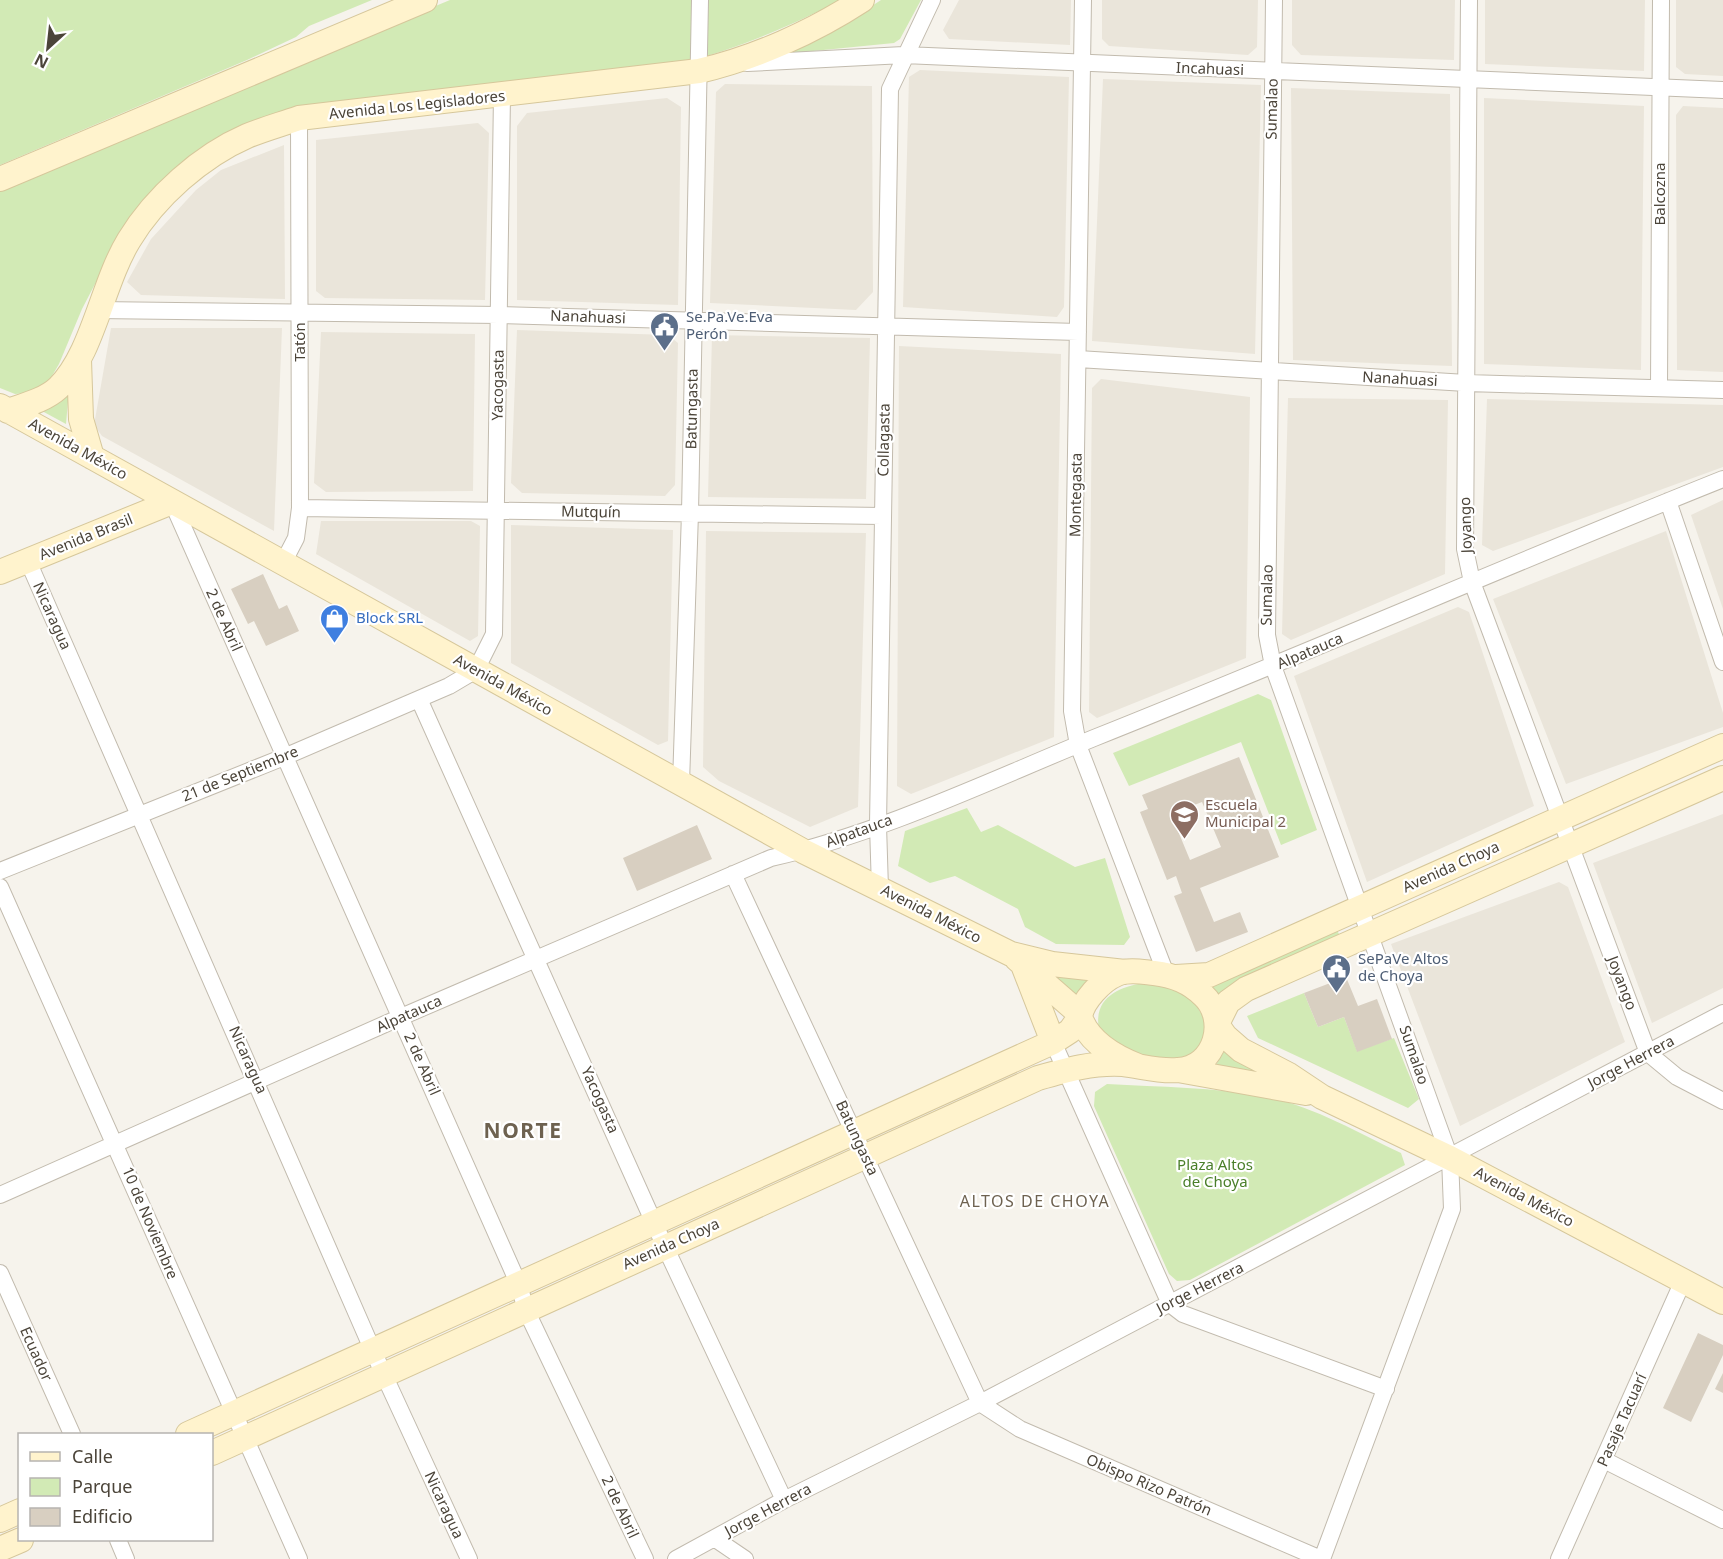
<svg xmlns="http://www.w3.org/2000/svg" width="1723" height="1559" font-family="'Noto Sans',sans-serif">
	<rect width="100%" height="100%" fill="#f6f3ec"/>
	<path fill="#eae5da" d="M 959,0 L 1071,0 L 1070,45 L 949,39 L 943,30 Z
		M 1102,0 L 1258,0 L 1257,47 L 1248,55 L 1109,46 L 1102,39 Z
		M 1292,0 L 1455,0 L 1454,60 L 1301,55 L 1292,45 Z
		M 1485,0 L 1645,0 L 1644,71 L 1485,64 Z
		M 1676,0 L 1723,0 L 1723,76 L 1685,74 L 1676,67 Z
		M 920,70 L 1069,77 L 1064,307 L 1057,317 L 903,307 L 909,77 Z
		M 1103,79 L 1261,85 L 1255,354 L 1092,341 Z
		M 725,84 L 872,86 L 873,292 L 856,310 L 710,303 L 716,92 Z
		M 1291,88 L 1450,94 L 1452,366 L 1293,360 Z
		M 667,98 L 681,107 L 678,305 L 517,300 L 517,126 L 527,113 Z
		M 1484,98 L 1644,106 L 1641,370 L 1484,364 Z
		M 1683,106 L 1723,108 L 1723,372 L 1677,370 L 1676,115 Z
		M 478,123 L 489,133 L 485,300 L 325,298 L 316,291 L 316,140 Z
		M 284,145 L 285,299 L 141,295 L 127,282 L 151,239 L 196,190 L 221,170 Z
		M 111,328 L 282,328 L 274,531 L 102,436 L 94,425 Z
		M 517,330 L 668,335 L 678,343 L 675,485 L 665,496 L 522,493 L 511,483 Z
		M 321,332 L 475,334 L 473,491 L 326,492 L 314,483 Z
		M 712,335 L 870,338 L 866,499 L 708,497 Z
		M 899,346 L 1061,354 L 1054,737 L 911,794 L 897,786 Z
		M 1101,379 L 1250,397 L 1246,658 L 1097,718 L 1089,712 L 1092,388 Z
		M 1288,398 L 1448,400 L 1445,574 L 1291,640 L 1282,634 Z
		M 1487,399 L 1723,405 L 1723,467 L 1493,551 L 1482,545 Z
		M 1723,500 L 1723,609 L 1691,515 Z
		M 321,521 L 471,521 L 480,526 L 478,636 L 470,641 L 316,554 Z
		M 511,525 L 673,530 L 668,741 L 658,745 L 511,663 Z
		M 706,531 L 866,533 L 858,807 L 810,827 L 719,781 L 703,767 Z
		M 1666,531 L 1723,713 L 1723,727 L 1566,784 L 1493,599 Z
		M 1458,607 L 1469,612 L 1534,806 L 1367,882 L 1294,676 Z
		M 1723,814 L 1723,988 L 1652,1023 L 1593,863 Z
		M 1559,882 L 1568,887 L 1625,1042 L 1460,1126 L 1391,944 Z"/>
	<path fill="#d2eab5" d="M 0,0 L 392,0 L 372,0 L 309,26 L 296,37 L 247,60 L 0,165 Z
		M 450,0 L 842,0 C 787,27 743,47 682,63 L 245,126 L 121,234 L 82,309 L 59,364 L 49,381 L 27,393 L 15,394 L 0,388 L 0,187 Z
		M 881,0 L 921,0 L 900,39 L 894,43 L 783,54 L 843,25 Z
		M 69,390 L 66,424 L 42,411 Z
		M 1258,694 L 1271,700 L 1317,830 L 1281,845 L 1241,742 L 1129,786 L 1113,753 Z
		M 967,808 L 981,832 L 998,825 L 1075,867 L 1105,858 L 1130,937 L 1124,945 L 1056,944 L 1025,927 L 1018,909 L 955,876 L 930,883 L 898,866 L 905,831 Z
		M 1337,930 L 1341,938 L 1220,995 L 1209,984 Z
		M 1045,972 L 1101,974 L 1076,999 Z
		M 1144,983 C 1184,985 1192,994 1209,1028 L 1198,1050 L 1179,1060 L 1138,1059 L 1099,1030 C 1093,998 1118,987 1144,983 Z
		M 1304,993 L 1318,1027 L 1344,1017 L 1357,1051 L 1394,1038 L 1419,1099 L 1408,1108 L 1258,1038 L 1247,1016 Z
		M 1226,1048 L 1290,1083 L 1216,1065 Z
		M 1107,1084 C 1160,1087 1214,1087 1266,1097 C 1313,1106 1358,1133 1401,1153 L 1405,1165 L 1190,1280 L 1177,1281 L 1169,1274 L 1094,1106 L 1095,1092 Z"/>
	<path fill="#d8cfc1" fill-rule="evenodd" d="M 263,574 L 279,609 L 287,605 L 299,631 L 266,646 L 254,621 L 248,624 L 231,589 Z
		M 1239,757 L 1279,857 L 1200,888 L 1214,922 L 1240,912 L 1248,932 L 1196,952 L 1174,896 L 1182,893 L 1176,876 L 1167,880 L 1140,812 L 1148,809 L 1142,795 ZM 1202,802 L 1221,847 L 1190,860 L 1171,814 Z
		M 697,825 L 712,859 L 637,891 L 623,858 Z
		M 1346,977 L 1358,1006 L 1377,999 L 1392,1039 L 1357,1052 L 1344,1017 L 1318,1027 L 1304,993 Z
		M 1698,1333 L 1723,1345 L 1723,1355 L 1691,1422 L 1663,1408 Z
		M 1723,1373 L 1723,1393 L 1715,1389 Z"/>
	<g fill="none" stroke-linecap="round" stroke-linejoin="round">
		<defs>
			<path id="street" d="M 1083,0 L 1072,711 L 1078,745 L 1166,974
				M 1274,0 L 1267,635 L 1273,666 L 1450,1158 L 1452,1209 L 1322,1559
				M 1469,0 L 1465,549 L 1472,582 L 1648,1053 L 1677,1077 L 1723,1101
				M 747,63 L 904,55 L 1723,90
				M 97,310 L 499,315 L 1078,332
				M 1078,359 L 1466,383 L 1723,390
				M 1659,388 L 1661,0
				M 1668,501 L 1723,662
				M 172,502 L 519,1285 L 526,1310 L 645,1559
				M 300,508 L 882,516
				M 28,561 L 373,1351 L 469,1559
				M 283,563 L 296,538 L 300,508 L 299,118
				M 419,699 L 654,1223 L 784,1500
				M 681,783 L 690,513 L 700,0
				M 0,871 L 284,757 L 449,686 L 476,670 L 494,634 L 502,95
				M 733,874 L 980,1403 L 1020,1429 L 1321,1559
				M 0,887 L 299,1559
				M 880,889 L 878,825 L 890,89 L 932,0
				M 1053,1042 L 1170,1304 L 1183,1314 L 1386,1389
				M 0,1195 L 401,1017 L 771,858 C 881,833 989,781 1094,738 C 1305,654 1513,563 1723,479
				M 0,1273 L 72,1434
				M 1604,1460 L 1723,1520
				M 714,1538 L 745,1559
				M 118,1540 L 126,1559
				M 676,1559 L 784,1500 L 980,1403 L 1723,1013
				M 1559,1559 L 1683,1281"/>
			<path id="secondary" d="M 0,179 L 425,0
				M 79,360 L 81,419 L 92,457
				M 0,406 L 803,851 L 1011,954 L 1052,964 L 1125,972
				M 8,411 C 25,405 45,400 58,388 C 93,354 102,284 129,240 C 155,197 201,156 247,136 C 264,129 282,124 299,118 L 699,71 C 755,58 813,32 862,0
				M 0,572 L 172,502
				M 1017,959 L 1080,1014
				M 1023,965 L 1053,1042
				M 1176,977 L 1209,975 L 1723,746
				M 1218,1022 L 1228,1002 L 1246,989 L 1723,778
				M 1218,1026 L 1225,1036 L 1241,1050 L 1289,1075 L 1322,1097 L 1450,1158 L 1723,1302
				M 1178,1070 L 1306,1093
				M 188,1434 L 1053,1042 L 1070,1031 L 1080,1017
				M 212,1453 L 1038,1078 C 1066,1070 1094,1062 1123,1064 C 1141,1066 1160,1072 1178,1070 C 1216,1068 1229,1019 1203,995 C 1189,981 1173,975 1154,973 C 1143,972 1128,969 1117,974 C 1102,980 1082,1001 1080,1017 C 1089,1043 1115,1057 1138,1066
				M 0,1520 L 20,1511
				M 0,1549 L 21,1540"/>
		</defs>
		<use href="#street" stroke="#c2bbae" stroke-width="18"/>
		<use href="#secondary" stroke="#d6c79b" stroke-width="26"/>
		<use href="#street" stroke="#fff" stroke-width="16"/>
		<use href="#secondary" stroke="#fff3cd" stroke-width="24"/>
	</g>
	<defs>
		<symbol id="civic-pin" viewBox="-11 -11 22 30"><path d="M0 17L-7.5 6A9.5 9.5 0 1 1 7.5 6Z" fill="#5c6f8a" stroke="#fff"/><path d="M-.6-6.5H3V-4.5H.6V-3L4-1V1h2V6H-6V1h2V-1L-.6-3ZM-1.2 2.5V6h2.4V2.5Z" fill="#fff"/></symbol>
		<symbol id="shop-pin" viewBox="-11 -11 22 30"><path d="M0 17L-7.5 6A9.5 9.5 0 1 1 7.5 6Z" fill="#3f7fe0" stroke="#fff"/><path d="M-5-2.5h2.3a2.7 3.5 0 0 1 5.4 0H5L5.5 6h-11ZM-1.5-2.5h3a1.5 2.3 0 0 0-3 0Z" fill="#fff"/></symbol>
		<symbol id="school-pin" viewBox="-11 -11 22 30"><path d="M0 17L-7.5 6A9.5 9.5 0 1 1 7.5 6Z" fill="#8d6e63" stroke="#fff"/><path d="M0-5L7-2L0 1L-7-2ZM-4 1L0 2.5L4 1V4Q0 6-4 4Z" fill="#fff"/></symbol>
	</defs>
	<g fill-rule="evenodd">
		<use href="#civic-pin" x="648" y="310" width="33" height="45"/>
		<use href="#shop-pin" x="318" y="602" width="33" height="45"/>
		<use href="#school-pin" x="1168" y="798" width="33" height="45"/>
		<use href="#civic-pin" x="1320" y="952" width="33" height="45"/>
	</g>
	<g text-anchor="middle" stroke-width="4.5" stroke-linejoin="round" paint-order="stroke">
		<g font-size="15" fill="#4b4439" stroke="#fff">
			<text transform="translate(1210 69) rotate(2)" y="5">Incahuasi</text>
			<text transform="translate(417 105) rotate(-6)" y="5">Avenida Los Legisladores</text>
			<text transform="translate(1272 109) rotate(-89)" y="5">Sumalao</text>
			<text transform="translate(1660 194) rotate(-90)" y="5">Balcozna</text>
			<text transform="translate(588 317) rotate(2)" y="5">Nanahuasi</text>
			<text transform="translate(300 342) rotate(-90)" y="5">Tatón</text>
			<text transform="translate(1400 379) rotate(3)" y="5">Nanahuasi</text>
			<text transform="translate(498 385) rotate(-89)" y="5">Yacogasta</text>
			<text transform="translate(692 409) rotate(-89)" y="5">Batungasta</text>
			<text transform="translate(884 440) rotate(-89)" y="5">Collagasta</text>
			<text transform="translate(78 449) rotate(29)" y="5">Avenida México</text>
			<text transform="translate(1076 495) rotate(-89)" y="5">Montegasta</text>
			<text transform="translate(591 512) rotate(1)" y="5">Mutquín</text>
			<text transform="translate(1466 525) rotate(-92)" y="5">Joyango</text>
			<text transform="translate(86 537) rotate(-22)" y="5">Avenida Brasil</text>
			<text transform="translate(1267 595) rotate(-89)" y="5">Sumalao</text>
			<text transform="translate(52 616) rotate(66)" y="5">Nicaragua</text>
			<text transform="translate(224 620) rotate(66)" y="5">2 de Abril</text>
			<text transform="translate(1310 651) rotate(-23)" y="5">Alpatauca</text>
			<text transform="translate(503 685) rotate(29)" y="5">Avenida México</text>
			<text transform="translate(240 774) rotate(-22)" y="5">21 de Septiembre</text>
			<text transform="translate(859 831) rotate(-20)" y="5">Alpatauca</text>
			<text transform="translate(1451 867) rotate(-24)" y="5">Avenida Choya</text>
			<text transform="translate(931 914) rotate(27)" y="5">Avenida México</text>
			<text transform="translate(1622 983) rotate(69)" y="5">Joyango</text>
			<text transform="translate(409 1014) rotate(-24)" y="5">Alpatauca</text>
			<text transform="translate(1414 1055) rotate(71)" y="5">Sumalao</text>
			<text transform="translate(248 1060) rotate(66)" y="5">Nicaragua</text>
			<text transform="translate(1631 1062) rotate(-28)" y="5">Jorge Herrera</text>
			<text transform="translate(422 1064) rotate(66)" y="5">2 de Abril</text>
			<text transform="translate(600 1100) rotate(66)" y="5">Yacogasta</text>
			<text transform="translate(857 1138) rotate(65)" y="5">Batungasta</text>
			<text transform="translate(1524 1197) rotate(28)" y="5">Avenida México</text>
			<text transform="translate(150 1223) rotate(67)" y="5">10 de Noviembre</text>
			<text transform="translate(671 1244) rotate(-24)" y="5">Avenida Choya</text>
			<text transform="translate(1200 1288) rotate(-27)" y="5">Jorge Herrera</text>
			<text transform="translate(36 1354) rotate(66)" y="5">Ecuador</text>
			<text transform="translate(1622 1420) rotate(-66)" y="5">Pasaje Tacuarí</text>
			<text transform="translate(1149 1485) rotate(23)" y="5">Obispo Rizo Patrón</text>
			<text transform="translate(444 1505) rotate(65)" y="5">Nicaragua</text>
			<text transform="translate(620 1507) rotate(65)" y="5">2 de Abril</text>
			<text transform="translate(768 1510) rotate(-28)" y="5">Jorge Herrera</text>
		</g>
		<g font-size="15" fill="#4e5e75" stroke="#fff" text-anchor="start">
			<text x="686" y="322">Se.Pa.Ve.Eva<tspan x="686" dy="17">Perón</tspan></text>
			<text x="1358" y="964">SePaVe Altos<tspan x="1358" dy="17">de Choya</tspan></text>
		</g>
		<g font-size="15" fill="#366cbe" stroke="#fff" text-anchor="start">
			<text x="356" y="623">Block SRL</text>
		</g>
		<g font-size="15" fill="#785e54" stroke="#fff" text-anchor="start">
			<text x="1205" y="810">Escuela<tspan x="1205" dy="17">Municipal 2</tspan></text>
		</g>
		<g font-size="15" fill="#4a7f2a" stroke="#fff">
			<text x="1215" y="1170">Plaza Altos<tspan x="1215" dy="17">de Choya</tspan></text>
		</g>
		<g font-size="16" letter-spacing="1.5" fill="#6e6250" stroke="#fff">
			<text x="1035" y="1207">ALTOS DE CHOYA</text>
		</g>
		<g font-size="21" font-weight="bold" letter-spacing="1.5" fill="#6e6250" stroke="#fff">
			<text x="523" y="1138">NORTE</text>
		</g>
	</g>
	<rect x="18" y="1433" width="195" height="108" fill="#ffffff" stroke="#b7b4b0" stroke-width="1.5"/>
	<rect x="30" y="1452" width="30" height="9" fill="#fff3cd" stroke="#b7b4b0" stroke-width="1.5"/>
	<text x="72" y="1463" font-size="18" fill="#4b4439">Calle</text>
	<rect x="30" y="1478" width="30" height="18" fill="#d2eab5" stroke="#b7b4b0" stroke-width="1.5"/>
	<text x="72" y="1493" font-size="18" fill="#4b4439">Parque</text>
	<rect x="30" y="1508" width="30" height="18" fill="#d8cfc1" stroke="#b7b4b0" stroke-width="1.5"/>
	<text x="72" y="1523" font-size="18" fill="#4b4439">Edificio</text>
	<g transform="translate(48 48) rotate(207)" stroke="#ffffff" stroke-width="4.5" paint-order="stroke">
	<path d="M0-4.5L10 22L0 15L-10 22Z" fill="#4b4439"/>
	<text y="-9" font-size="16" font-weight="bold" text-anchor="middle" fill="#4b4439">N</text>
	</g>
</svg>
